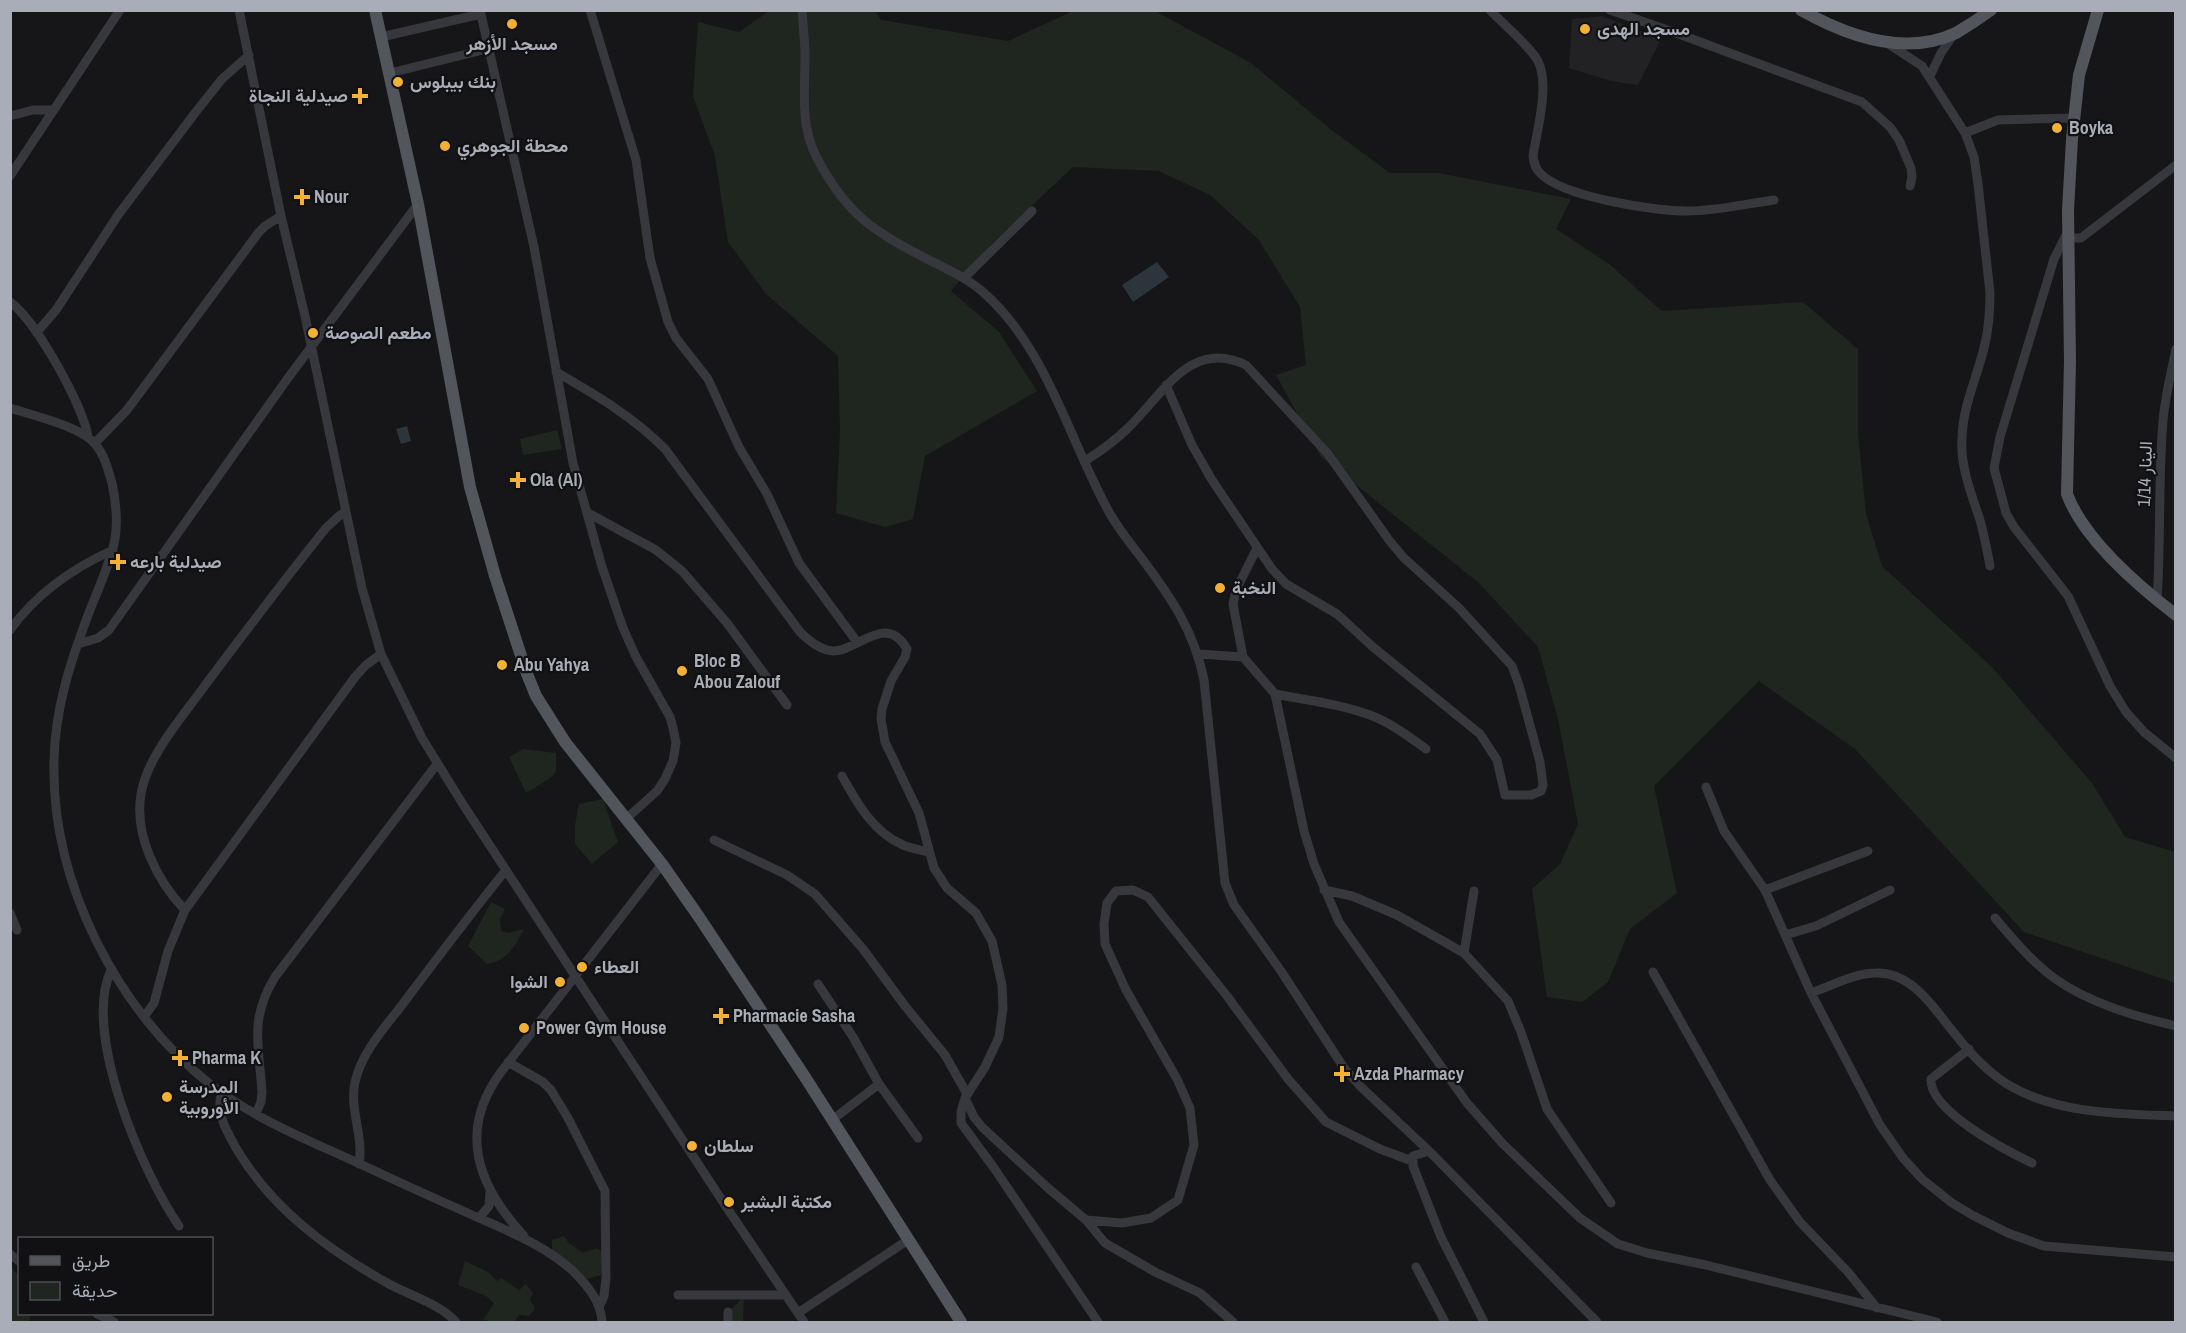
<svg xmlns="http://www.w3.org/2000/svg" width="2186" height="1333" font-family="'Archivo Narrow',Vazirmatn,sans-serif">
	<rect width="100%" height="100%" fill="#161618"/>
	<path fill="#222225" d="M 1602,16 L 1661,39 L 1638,85 L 1611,81 L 1569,68 L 1572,19 Z"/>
	<path fill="#1e261f" d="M 769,11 L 875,11 L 881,20 L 1008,41 L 1073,11 L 1155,11 L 1251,63 L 1333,131 L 1390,173 L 1439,173 L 1571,199 L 1556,229 L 1609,264 L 1662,311 L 1803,302 L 1858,349 L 1858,434 L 1866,514 L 1882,566 L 1992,667 L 2092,783 L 2125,837 L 2175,852 L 2175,983 L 2024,932 L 1855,749 L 1759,681 L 1654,786 L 1677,893 L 1630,929 L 1608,982 L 1582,1002 L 1547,997 L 1532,889 L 1560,864 L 1578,824 L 1558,719 L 1538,647 L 1479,583 L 1321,457 L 1276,375 L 1306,365 L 1300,307 L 1259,240 L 1210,195 L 1159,171 L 1073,167 L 993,242 L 951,291 L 999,332 L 1037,391 L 925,456 L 913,519 L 885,527 L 836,513 L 840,431 L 838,356 L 766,294 L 728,242 L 715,156 L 693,96 L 698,22 L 739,32 Z
		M 557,430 L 562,449 L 523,455 L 520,439 Z
		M 523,749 L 556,753 L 556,772 L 549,779 L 526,793 L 509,757 Z
		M 603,799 L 618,842 L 592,864 L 575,844 L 575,825 L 579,804 Z
		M 491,902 L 505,909 L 500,919 L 501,931 L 509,933 L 524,929 C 515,946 508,960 487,964 L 468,946 Z
		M 564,1236 L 569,1243 L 583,1253 L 597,1248 L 602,1252 L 601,1275 L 587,1279 L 552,1250 L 552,1240 Z
		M 465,1261 L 488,1272 L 497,1281 L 501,1278 L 519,1290 L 526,1284 L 533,1293 L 530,1299 L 535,1309 L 529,1316 L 519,1315 L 514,1322 L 490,1322 L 484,1319 L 494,1303 L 486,1296 L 458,1285 Z
		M 11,1267 L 19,1276 L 20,1314 L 31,1314 L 29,1322 L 11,1322 Z
		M 744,1297 L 743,1322 L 723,1322 L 728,1312 Z"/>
	<path fill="#2c353c" d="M 1157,262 L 1169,277 L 1133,302 L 1122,285 Z
		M 407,426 L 411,441 L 401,444 L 396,429 Z"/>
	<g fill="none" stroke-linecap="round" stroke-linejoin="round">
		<path stroke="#37383d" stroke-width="9" d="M 239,10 L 281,216 L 305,316 L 362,588 L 381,654 L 422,738 L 464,806 L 727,1208 L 804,1322
			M 480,10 L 534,247 L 573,463 L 602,567 L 623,628 L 636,657 L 670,717 L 673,728 L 676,743 L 673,761 L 665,779 L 657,791 L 627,818
			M 590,10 L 636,160 L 650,258 L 668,322 L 676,338 L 708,379 L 739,447 L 767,494 L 799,563 L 857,642
			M 802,10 C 803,26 805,41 805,56 C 805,91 800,127 817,158 C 847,215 873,231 929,260 C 947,269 967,278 983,292 C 1047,348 1069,440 1109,512 C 1118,528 1129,542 1140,556 C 1170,596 1194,630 1204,680 L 1225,883 L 1234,905 L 1281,971 L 1344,1068 L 1360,1086 L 1429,1151 L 1597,1322
			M 1490,10 C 1502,23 1530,46 1538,61 C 1550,85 1537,130 1533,156 C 1534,163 1535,169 1540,173 C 1562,197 1654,211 1687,211 C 1716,211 1745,204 1774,200
			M 1610,10 L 1676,33 L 1862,102 L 1890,127 L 1899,140 L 1911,168 L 1912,177 L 1910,186
			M 381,37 L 481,14
			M 1887,43 L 1922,66 L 1965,133 L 1974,157 L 1978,184 L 1990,293 C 1990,312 1989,329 1984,348 C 1977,377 1963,406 1962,437 C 1960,464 1970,491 1979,517 C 1984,533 1987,550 1990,566
			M 390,73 L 487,49
			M 1930,76 L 1941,53 L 1954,34
			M 10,116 L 33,110 L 53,110
			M 1965,133 L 1998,120 L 2074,118
			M 10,176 L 120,10
			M 2067,233 L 2054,259 L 2000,437 L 1994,468 L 2006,513 L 2014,527 L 2068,596 L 2110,686 L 2126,712 L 2144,732 L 2176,758
			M 2068,238 L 2081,238 L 2176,165
			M 964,278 L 1032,211
			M 10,302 C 35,319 84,407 88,437
			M 37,332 L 56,310 L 118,215 L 195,113 L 222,79 L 249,55
			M 556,372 C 594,394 634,417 665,449 L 800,632 C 807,639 817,647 827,650 C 854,658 884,609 907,649 L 905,657 L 891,681 L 882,709 L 881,719 L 885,742 L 919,813 L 934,868 L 947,888 L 976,913 L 992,941 L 1002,985 L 1003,1008 L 999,1037 L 985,1067 L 965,1098 L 961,1112 L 961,1123 L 994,1168 L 1098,1322
			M 10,408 C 34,416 81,426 96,445 C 105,456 108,470 112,483 C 116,502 118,520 115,539 C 110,564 99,587 90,610 C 71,660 55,707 54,761 C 51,882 117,1011 211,1085 C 255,1119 308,1140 358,1163 C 392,1179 427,1195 461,1210 C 500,1228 543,1243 574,1272 C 588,1286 601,1302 602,1322
			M 95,443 L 127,410 L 259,232 L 265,226 L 281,216
			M 1085,461 C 1101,451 1116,440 1129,427 C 1163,394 1191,338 1246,365 L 1328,454 L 1389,540 L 1403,557 L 1459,608 L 1512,666 L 1519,685 L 1540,762 L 1543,785 L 1541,791 L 1531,795 L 1505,795 L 1497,760 L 1480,734 L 1373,647 L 1337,614 L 1286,584 L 1272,569 L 1212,480 L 1192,445 L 1166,385
			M 588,513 L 656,550 L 682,571 L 727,623 L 787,705
			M 2157,601 C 2161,541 2158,481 2163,421 C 2165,397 2171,373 2176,349
			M 10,630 C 36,594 73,568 113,550
			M 78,644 L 98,638 L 109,630 L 288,378 L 418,204
			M 1199,654 L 1243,657 L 1275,694 L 1304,831 L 1314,864 L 1339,922 L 1467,1103 L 1503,1144 L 1580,1218 L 1618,1244 L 1647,1253 L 1706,1265 L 1937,1322
			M 1243,657 L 1233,604 L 1236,590 L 1257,548
			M 1275,694 C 1306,700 1340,704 1370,715 C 1391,723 1408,736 1426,749
			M 842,776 C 857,803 873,832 903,845 C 911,849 921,849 930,853
			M 1706,787 L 1724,831 L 1765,890 L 1811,993 L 1880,1125 L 1903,1158 L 1922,1179 L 1952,1203 L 1974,1216 L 2008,1233 L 2044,1246 L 2176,1257
			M 714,840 L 787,875 L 815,894 L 863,949 L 905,1006 L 945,1055 L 967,1094
			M 1324,890 L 1352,896 L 1397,915 L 1464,953 L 1508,1001 L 1521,1032 L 1547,1109 L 1611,1203
			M 1765,890 L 1868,851
			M 185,910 L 355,677 L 366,665 L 381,654
			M 10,913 L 17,930
			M 1995,918 C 2013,939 2031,961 2054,978 C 2089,1003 2134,1016 2176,1026
			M 1785,935 L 1816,926 L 1890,890
			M 1464,953 L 1474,891
			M 111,970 C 82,1033 142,1172 179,1226
			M 1653,972 L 1770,1180 L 1800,1222 L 1848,1272 L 1877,1308
			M 818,984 L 853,1037 L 879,1084
			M 1811,993 C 1831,986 1855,973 1876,973 C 1913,972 1934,1009 1955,1034 C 1969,1052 1988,1072 2007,1084 C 2056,1114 2120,1114 2176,1116
			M 144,1017 L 154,1003 L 168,951 L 185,910 C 157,881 134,835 141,794 C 147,756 184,715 206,684 C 245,632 285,579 326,528 L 339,516 L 346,512
			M 1969,1049 L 1931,1079 C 1929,1111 2007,1151 2032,1163
			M 508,1062 L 543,1082 L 551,1090 L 568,1118 L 605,1191 L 606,1278 L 604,1296 L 600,1305
			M 222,1092 C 215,1112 226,1130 236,1148 C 272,1209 328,1250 389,1284 C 411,1296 440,1304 456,1322
			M 965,1098 L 974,1117 L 982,1127 L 1048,1188 L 1086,1220 L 1105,1243 L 1155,1272 L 1200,1293 L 1233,1322
			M 256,1113 L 261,1102 L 262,1092 C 259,1046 249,1019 275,977 L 437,764
			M 832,1120 L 879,1084 L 918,1138
			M 1429,1151 L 1413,1156 L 1413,1166 L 1441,1237 L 1484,1322
			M 359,1164 C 364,1136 349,1110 355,1082 C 362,1051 387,1025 405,1001 C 438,957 471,913 506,870
			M 479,1218 L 489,1206 L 490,1192
			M 1086,1220 L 1122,1223 L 1151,1218 L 1178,1200 L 1194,1145 L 1190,1108 L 1177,1079 L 1126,990 L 1105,944 L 1104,924 L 1107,903 L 1116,891 L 1133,890 L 1148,897 L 1227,996 L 1288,1079 L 1326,1122 L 1380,1149 L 1412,1161
			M 524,1236 C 478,1186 457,1132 501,1072 L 662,864
			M 10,1254 L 20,1262
			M 1416,1267 L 1445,1322
			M 678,1295 L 786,1295
			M 728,1312 L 728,1322
			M 798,1313 L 908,1240
			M 97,1314 L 114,1322"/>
		<path stroke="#53555c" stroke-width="12" d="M 375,10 L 418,204 L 470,487 L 495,576 L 527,674 L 536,696 L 565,742 L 662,864 L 699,917 L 805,1077 L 961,1322
			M 1801,10 C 1847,36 1905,57 1956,33 C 1968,26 1980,18 1991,10
			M 2098,10 L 2079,75 L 2072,139 L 2068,210 L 2070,361 L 2067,494 C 2084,540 2137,585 2176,615"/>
	</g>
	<g fill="#f2b134" stroke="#111113" stroke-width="2">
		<circle cx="512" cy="24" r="6"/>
		<circle cx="1585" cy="29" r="6"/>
		<circle cx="398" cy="82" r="6"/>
		<path d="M357 87h6v6h6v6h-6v6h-6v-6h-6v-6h6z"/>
		<circle cx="2057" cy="128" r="6"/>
		<circle cx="445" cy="146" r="6"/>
		<path d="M299 188h6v6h6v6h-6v6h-6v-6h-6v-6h6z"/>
		<circle cx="313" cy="333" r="6"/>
		<path d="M515 471h6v6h6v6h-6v6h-6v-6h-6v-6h6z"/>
		<path d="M115 553h6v6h6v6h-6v6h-6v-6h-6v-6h6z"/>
		<circle cx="1220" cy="588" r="6"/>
		<circle cx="502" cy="665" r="6"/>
		<circle cx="682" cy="671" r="6"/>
		<circle cx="582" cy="967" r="6"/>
		<circle cx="560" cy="982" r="6"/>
		<path d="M718 1007h6v6h6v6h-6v6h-6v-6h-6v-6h6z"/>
		<circle cx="524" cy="1028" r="6"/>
		<path d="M177 1049h6v6h6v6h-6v6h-6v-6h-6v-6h6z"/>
		<path d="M1339 1065h6v6h6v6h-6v6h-6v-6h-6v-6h6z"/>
		<circle cx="167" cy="1097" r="6"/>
		<circle cx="692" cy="1146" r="6"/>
		<circle cx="729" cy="1202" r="6"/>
	</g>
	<g text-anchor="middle" stroke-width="4.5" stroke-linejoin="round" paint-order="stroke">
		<g font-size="18" font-weight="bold" fill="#a8adb8" stroke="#111113" text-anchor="start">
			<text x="1597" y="35">مسجد الهدى</text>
			<text x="512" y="50" text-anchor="middle">مسجد الأزهر</text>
			<text x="410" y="88">بنك بيبلوس</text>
			<text x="348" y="102" text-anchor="end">صيدلية النجاة</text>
			<text x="2069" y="134">Boyka</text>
			<text x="457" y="152">محطة الجوهري</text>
			<text x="314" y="203">Nour</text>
			<text x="325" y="339">مطعم الصوصة</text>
			<text x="530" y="486">Ola (Al)</text>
			<text x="130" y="568">صيدلية بارعه</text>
			<text x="1232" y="594">النخبة</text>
			<text x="694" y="667">Bloc B<tspan x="694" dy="21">Abou Zalouf</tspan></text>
			<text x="514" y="671">Abu Yahya</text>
			<text x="594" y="973">العطاء</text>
			<text x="548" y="988" text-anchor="end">الشوا</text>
			<text x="733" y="1022">Pharmacie Sasha</text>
			<text x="536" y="1034">Power Gym House</text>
			<text x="192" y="1064">Pharma K</text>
			<text x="1354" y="1080">Azda Pharmacy</text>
			<text x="179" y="1093">المدرسة<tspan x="179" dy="21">الأوروبية</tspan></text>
			<text x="704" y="1152">سلطان</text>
			<text x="741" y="1208">مكتبة البشير</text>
		</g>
		<g font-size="18" fill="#a8adb8" stroke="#111113">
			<text transform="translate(2145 474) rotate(-88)" y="6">الينار 1/14</text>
		</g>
	</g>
	<rect width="2186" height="1333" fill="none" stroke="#a8adb8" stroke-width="24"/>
	<rect x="18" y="1237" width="195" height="78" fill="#111113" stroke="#4d4f55" stroke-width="1.5"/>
	<rect x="30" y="1256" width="30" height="9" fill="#53555c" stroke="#4d4f55" stroke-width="1.5"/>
	<text x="72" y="1267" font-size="18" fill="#a8adb8">طريق</text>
	<rect x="30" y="1282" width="30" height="18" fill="#1e261f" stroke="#4d4f55" stroke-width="1.5"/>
	<text x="72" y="1297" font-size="18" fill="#a8adb8">حديقة</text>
</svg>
